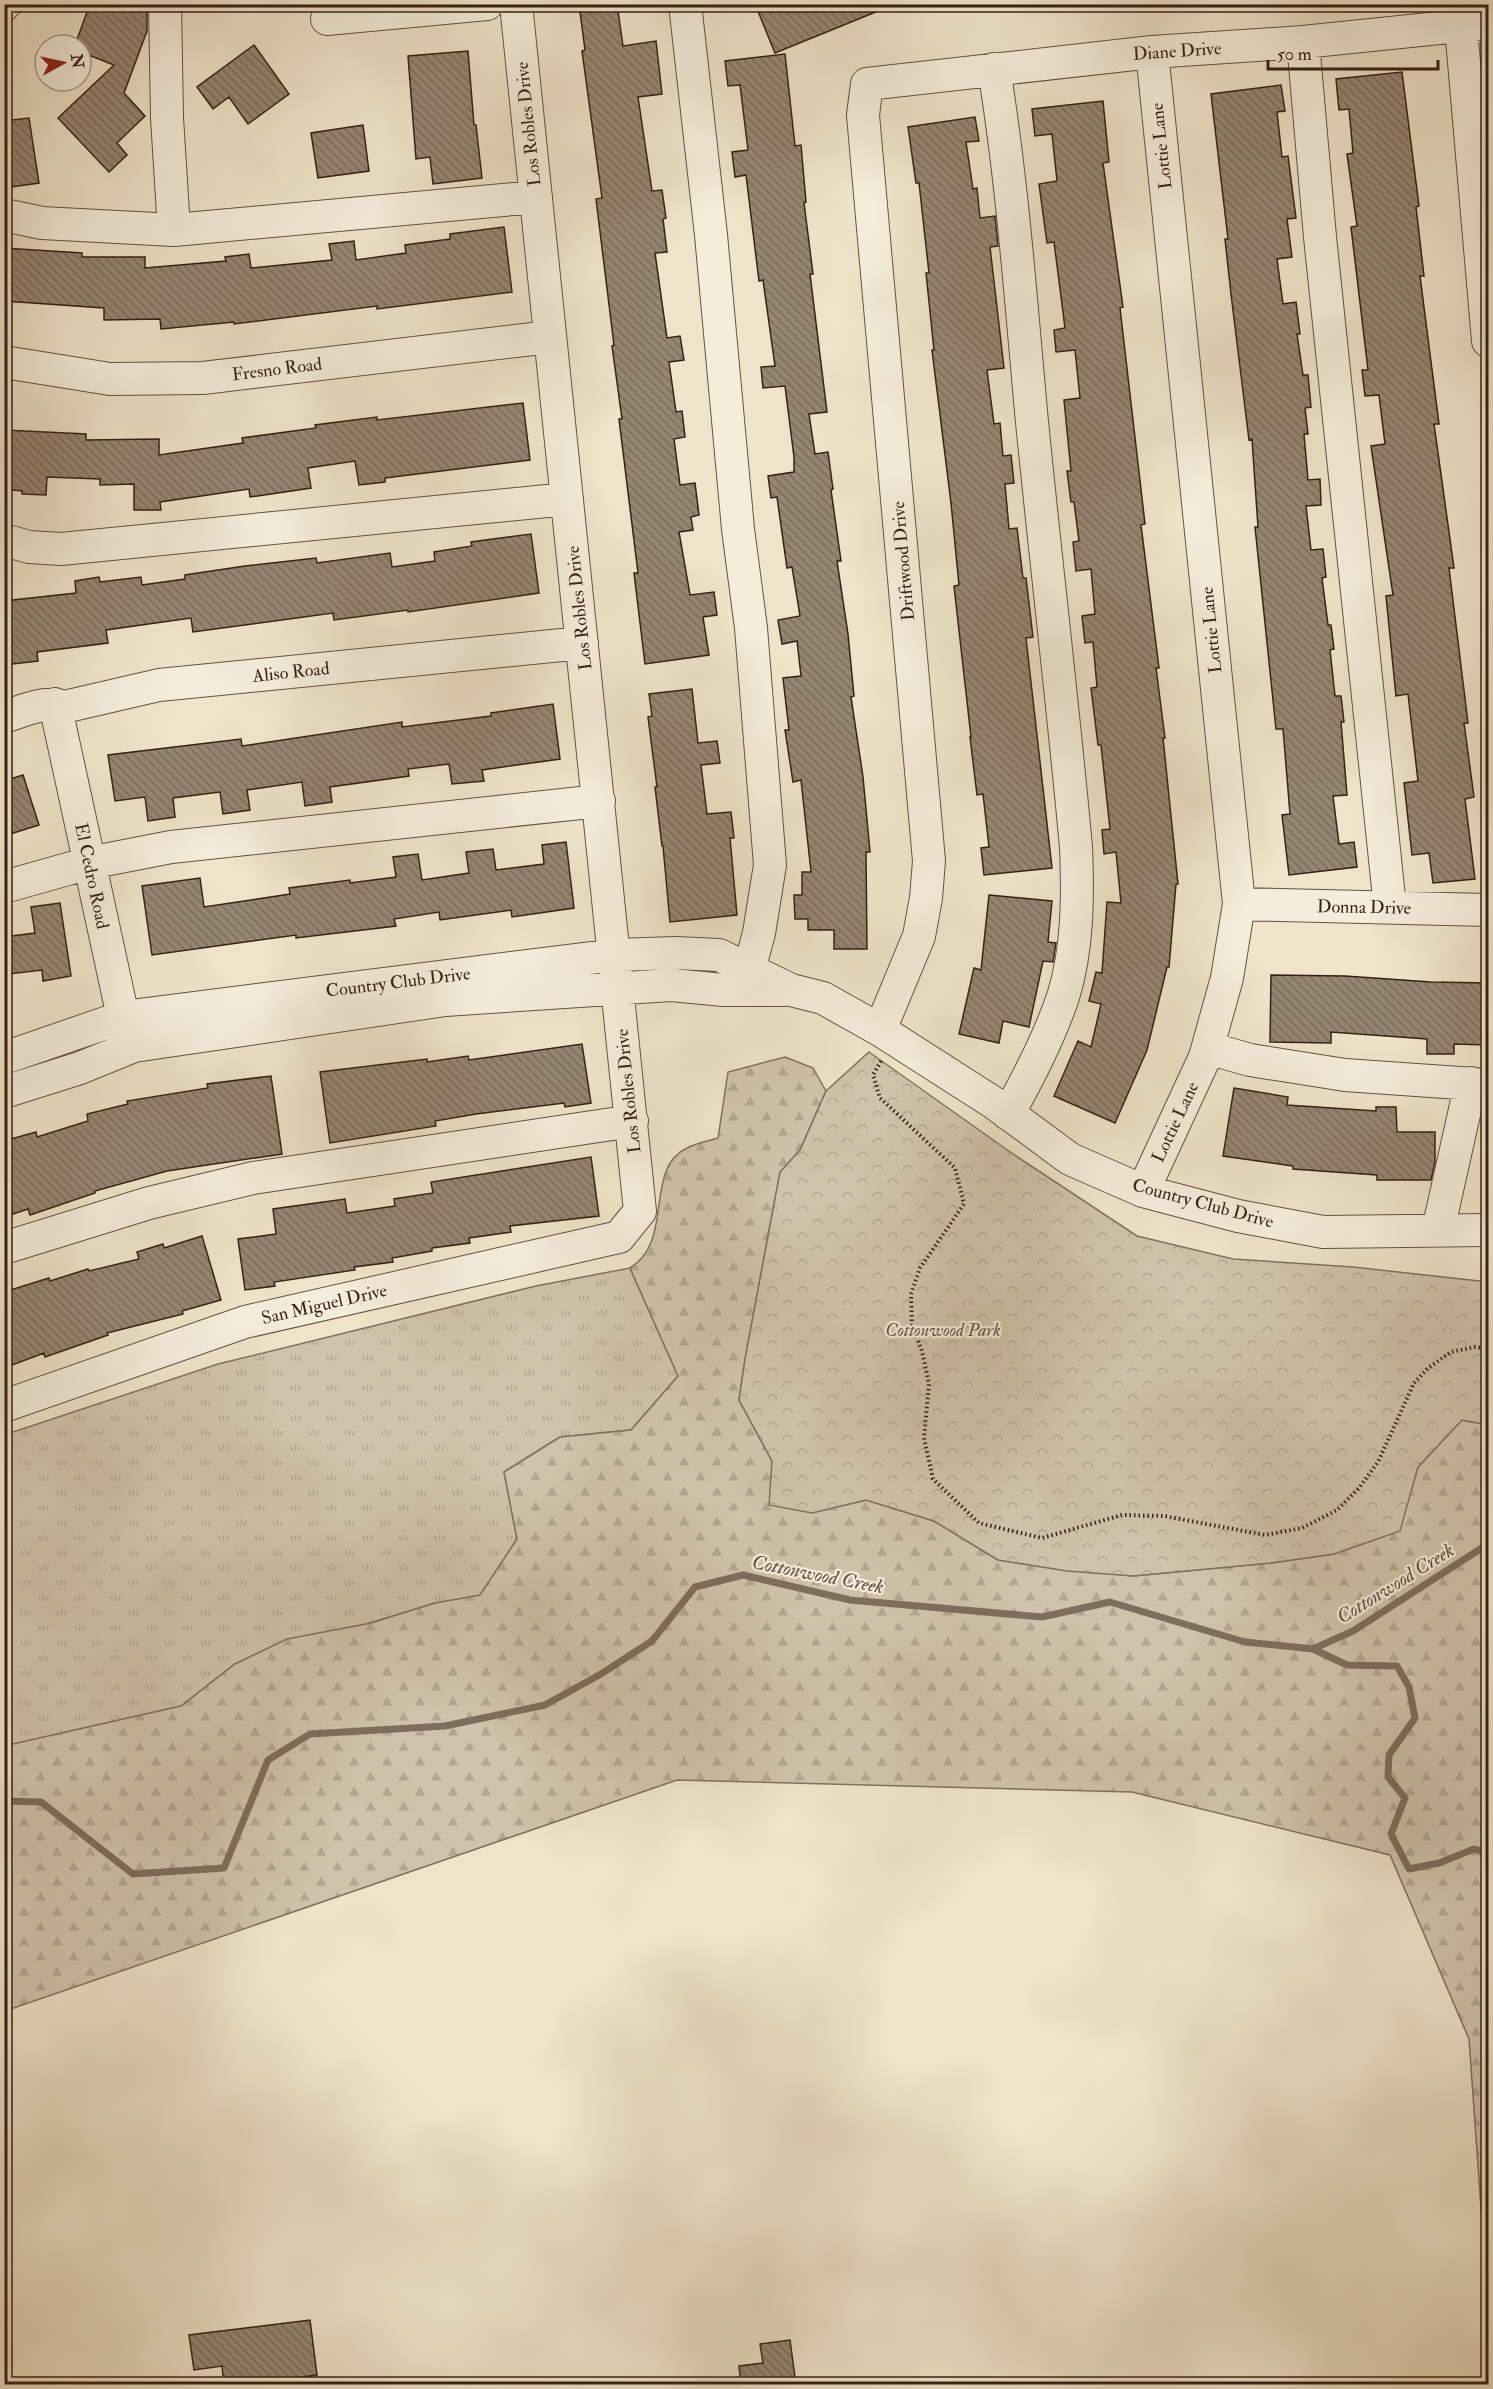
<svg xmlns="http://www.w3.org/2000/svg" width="1493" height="2389" font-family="'IM FELL Double Pica',serif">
	<defs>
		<pattern id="grass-tufts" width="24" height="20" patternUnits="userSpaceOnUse" patternTransform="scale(1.5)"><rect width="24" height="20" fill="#d0c3ab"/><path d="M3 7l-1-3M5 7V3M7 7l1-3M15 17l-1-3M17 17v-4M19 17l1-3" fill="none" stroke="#b3a792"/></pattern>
		<pattern id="forest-firs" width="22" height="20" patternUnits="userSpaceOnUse" patternTransform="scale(1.5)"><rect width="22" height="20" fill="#d0c3ab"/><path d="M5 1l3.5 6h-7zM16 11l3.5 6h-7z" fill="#b3a792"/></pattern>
		<pattern id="park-crowns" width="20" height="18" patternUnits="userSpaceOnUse" patternTransform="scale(1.5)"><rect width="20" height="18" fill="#d0c3ab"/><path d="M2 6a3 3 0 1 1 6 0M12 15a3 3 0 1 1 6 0" fill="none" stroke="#b3a792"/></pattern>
		<pattern id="building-back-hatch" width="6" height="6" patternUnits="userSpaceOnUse" patternTransform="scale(1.5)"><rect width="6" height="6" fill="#968573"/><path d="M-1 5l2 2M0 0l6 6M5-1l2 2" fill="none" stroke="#7b6c5d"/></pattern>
	</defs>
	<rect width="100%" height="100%" fill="#efe4c9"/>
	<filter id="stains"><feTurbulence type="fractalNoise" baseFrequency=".00333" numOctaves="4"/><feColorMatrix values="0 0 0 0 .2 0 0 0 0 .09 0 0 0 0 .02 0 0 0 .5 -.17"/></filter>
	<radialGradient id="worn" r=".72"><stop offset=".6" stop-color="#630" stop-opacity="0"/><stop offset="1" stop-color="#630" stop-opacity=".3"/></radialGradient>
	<path fill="url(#grass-tufts)" stroke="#837160" stroke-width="1.5" d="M 630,1268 L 678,1376 L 631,1430 L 560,1437 L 504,1472 L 517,1539 L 480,1596 L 435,1603 L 235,1664 L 181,1706 L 5,1746 L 4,1435 L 218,1364 L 536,1286 Z"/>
	<path fill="url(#forest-firs)" stroke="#837160" stroke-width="1.5" d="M 785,1057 L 813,1068 L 826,1091 L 800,1150 L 780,1172 L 745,1359 L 739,1400 L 772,1461 L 812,1513 L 866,1500 L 934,1521 L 998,1560 L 1133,1576 L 1271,1563 L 1334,1554 L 1399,1531 L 1418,1467 L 1462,1420 L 1488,1425 L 1488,2266 L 1481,2208 L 1469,2039 L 1390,1855 L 1132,1792 L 677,1780 L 5,2011 L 4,1746 L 181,1706 L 235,1664 L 287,1639 L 371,1623 L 435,1603 L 480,1595 L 517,1539 L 504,1472 L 560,1437 L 631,1430 L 678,1376 L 630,1268 C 675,1241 643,1169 687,1148 C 696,1143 708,1141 718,1138 L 728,1072 Z"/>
	<path fill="url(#park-crowns)" stroke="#837160" stroke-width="1.5" d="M 869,1052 L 1013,1154 L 1137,1236 L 1233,1259 L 1353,1267 L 1488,1282 L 1488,1425 L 1462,1420 L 1418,1467 L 1400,1531 L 1334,1554 L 1271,1563 L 1133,1576 L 1067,1571 L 998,1560 L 934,1521 L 866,1500 L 812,1513 L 769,1505 L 772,1461 L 739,1400 L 745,1359 L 780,1172 L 800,1150 L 826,1091 Z"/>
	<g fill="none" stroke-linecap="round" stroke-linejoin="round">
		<path stroke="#7f6d5d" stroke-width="7" d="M 1313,1649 L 1347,1665 L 1397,1666 L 1409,1687 L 1415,1718 L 1389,1755 L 1388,1777 L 1405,1798 L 1391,1834 L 1409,1869 L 1439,1863 L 1474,1849 L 1488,1853
			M 4,1801 L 41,1802 L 133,1874 L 224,1868 L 268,1760 L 310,1734 L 445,1726 L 545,1705 L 601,1674 L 652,1641 L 695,1587 L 743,1575 L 850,1600 L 1042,1617 L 1110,1602 L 1245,1642 L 1313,1649 L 1353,1631 L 1488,1544"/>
	</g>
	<path fill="url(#building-back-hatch)" stroke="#361f16" stroke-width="1.5" d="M 90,4 L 147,4 L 147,31 L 124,93 L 145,116 L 117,143 L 127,155 L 109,172 L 58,118 L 114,65 L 81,52 L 81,45 L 75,45 Z
		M 579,4 L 617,4 L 623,46 L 656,41 L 662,94 L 638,97 L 652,191 L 662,190 L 666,218 L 663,219 L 667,252 L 655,253 L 667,338 L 680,336 L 684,360 L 669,362 L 676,412 L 682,411 L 685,437 L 674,439 L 680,485 L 695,483 L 699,515 L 691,517 L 693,530 L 679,532 L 690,595 L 714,592 L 717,615 L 703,617 L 709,655 L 645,664 L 634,573 L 638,573 L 619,419 L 622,419 L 612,346 L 614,345 L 596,199 L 602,198 L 582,51 L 585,50 Z
		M 755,4 L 893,4 L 893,5 L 775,53 Z
		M 254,45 L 289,94 L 248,124 L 229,97 L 213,109 L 197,87 Z
		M 468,51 L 474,125 L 476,125 L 482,178 L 433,184 L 430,157 L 416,159 L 408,56 Z
		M 785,54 L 795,146 L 801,145 L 806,202 L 804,203 L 813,274 L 810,274 L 827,412 L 809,414 L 815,454 L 828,452 L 833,489 L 831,490 L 841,561 L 837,561 L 848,634 L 854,696 L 851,697 L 863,777 L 870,852 L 866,852 L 867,949 L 834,949 L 834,930 L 808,930 L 808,919 L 795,919 L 794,895 L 802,895 L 802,872 L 811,872 L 801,780 L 793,782 L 785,730 L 789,730 L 783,678 L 801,676 L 797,641 L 782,644 L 778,620 L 800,616 L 792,567 L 787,568 L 777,497 L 771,498 L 768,476 L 794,472 L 794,457 L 785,386 L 763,388 L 761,367 L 775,366 L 763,280 L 759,281 L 746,175 L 735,177 L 732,152 L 748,150 L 740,85 L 728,86 L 725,61 Z
		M 1402,72 L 1419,206 L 1416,207 L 1424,276 L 1420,276 L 1439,424 L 1434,424 L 1454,568 L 1449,568 L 1468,723 L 1464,723 L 1474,797 L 1465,799 L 1475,879 L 1433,883 L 1429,853 L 1412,855 L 1404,783 L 1418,781 L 1408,694 L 1396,696 L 1386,596 L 1393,595 L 1371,446 L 1385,444 L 1379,395 L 1365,396 L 1362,370 L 1368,370 L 1351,227 L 1357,226 L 1347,154 L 1353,153 L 1349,109 L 1339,110 L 1336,79 Z
		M 1281,85 L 1285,111 L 1277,112 L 1282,157 L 1288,156 L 1296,218 L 1287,219 L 1292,257 L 1277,259 L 1283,304 L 1296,302 L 1300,334 L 1297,334 L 1303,375 L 1308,375 L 1311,407 L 1305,408 L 1308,434 L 1304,434 L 1308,480 L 1320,479 L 1321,505 L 1306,506 L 1311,550 L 1323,549 L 1326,577 L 1322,578 L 1328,625 L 1331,625 L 1334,649 L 1330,650 L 1335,696 L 1341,696 L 1344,722 L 1341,722 L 1347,795 L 1333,796 L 1339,844 L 1354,842 L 1357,867 L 1289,875 L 1282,815 L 1290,814 L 1283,729 L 1276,729 L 1255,527 L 1258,527 L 1252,439 L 1249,440 L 1231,294 L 1225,239 L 1228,239 L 1211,94 Z
		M 1103,101 L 1109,162 L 1103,163 L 1123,307 L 1120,308 L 1145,524 L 1141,525 L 1159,668 L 1156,668 L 1165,738 L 1163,738 L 1178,884 L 1176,884 L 1169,967 L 1167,967 L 1147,1050 L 1115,1123 L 1054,1096 L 1078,1041 L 1091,1047 L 1101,1004 L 1089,1001 L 1096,972 L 1102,973 L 1107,902 L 1121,903 L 1116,852 L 1104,854 L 1102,830 L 1110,829 L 1101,745 L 1098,745 L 1091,688 L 1097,687 L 1093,642 L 1085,643 L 1082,616 L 1095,614 L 1091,569 L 1076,571 L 1073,542 L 1079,541 L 1074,502 L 1071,502 L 1067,471 L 1071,471 L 1064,400 L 1080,398 L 1075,350 L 1056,352 L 1054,330 L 1065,328 L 1054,242 L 1047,243 L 1039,184 L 1057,181 L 1052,134 L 1035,136 L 1032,109 Z
		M 975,117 L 979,141 L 966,142 L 973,189 L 977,188 L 980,218 L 995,216 L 998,246 L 990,247 L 1004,368 L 987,370 L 994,424 L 1000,423 L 1003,456 L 1011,455 L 1014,483 L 1005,484 L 1009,529 L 1017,528 L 1023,578 L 1026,578 L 1033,637 L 1026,638 L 1052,868 L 984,875 L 981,848 L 989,847 L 983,794 L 977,795 L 970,737 L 971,737 L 954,586 L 959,585 L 951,503 L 932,350 L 934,350 L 926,273 L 929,273 L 919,183 L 916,183 L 908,127 Z
		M 29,118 L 39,183 L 4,188 L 4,121 Z
		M 363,125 L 369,171 L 318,178 L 311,133 Z
		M 504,227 L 512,292 L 377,309 L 377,306 L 234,324 L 234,322 L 161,329 L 160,319 L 104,320 L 104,308 L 4,301 L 4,248 L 82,253 L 82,257 L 145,257 L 145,268 L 226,261 L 225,257 L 249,254 L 251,268 L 332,260 L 329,244 L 354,241 L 356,260 L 406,253 L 405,245 L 450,239 L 450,234 Z
		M 523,403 L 530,460 L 385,478 L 385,482 L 359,485 L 355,461 L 308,468 L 311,488 L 250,497 L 249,489 L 160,502 L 161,510 L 134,510 L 134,484 L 100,485 L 100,479 L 47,477 L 46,495 L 22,494 L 22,491 L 4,489 L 4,430 L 86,434 L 86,440 L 159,439 L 159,455 L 243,443 L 242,438 L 316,428 L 315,425 L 377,417 L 377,420 Z
		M 531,534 L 539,593 L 408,612 L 408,610 L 334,620 L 333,613 L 193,632 L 191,618 L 106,630 L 108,643 L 37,652 L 38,661 L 4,665 L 4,601 L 76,593 L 75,581 L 99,577 L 100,582 L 141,577 L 142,585 L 185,579 L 185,575 L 245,566 L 316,558 L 317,563 L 390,553 L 392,567 L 435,561 L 434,552 L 472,546 L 471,542 Z
		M 692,689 L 698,743 L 717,741 L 720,763 L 701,765 L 707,814 L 731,812 L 734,838 L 730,838 L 737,915 L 670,922 L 663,846 L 662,846 L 655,787 L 657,787 L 648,717 L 652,716 L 649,694 Z
		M 553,704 L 560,759 L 482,770 L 484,781 L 452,784 L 449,764 L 408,769 L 409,776 L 330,787 L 332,802 L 305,806 L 302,782 L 247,790 L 250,810 L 223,814 L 220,792 L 173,798 L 175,817 L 148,821 L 145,797 L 115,801 L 108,755 L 241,739 L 242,746 L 402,722 L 402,727 L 491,716 L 491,713 Z
		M 23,775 L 39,825 L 4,836 L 4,781 Z
		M 566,842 L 574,908 L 512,917 L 511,910 L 440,920 L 439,912 L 394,919 L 396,926 L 296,938 L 296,935 L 152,955 L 142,886 L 200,878 L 204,907 L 290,894 L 289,888 L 350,880 L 350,883 L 396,877 L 393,857 L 418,854 L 422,880 L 469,873 L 466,852 L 493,849 L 496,870 L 544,864 L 542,845 Z
		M 989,895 L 1052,901 L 1048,942 L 1056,943 L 1053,962 L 1043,961 L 1029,1027 L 1003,1021 L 999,1043 L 959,1034 L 974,968 L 981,970 Z
		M 60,903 L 71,976 L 43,981 L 42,970 L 9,974 L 4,937 L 35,933 L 31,907 Z
		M 1271,975 L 1345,976 L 1431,982 L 1488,983 L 1488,1045 L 1454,1044 L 1454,1054 L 1427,1054 L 1427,1039 L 1331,1032 L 1331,1043 L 1270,1042 Z
		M 582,1044 L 591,1103 L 565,1107 L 564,1103 L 476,1114 L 435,1121 L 436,1126 L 330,1143 L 320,1072 L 427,1059 L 427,1062 L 468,1056 L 469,1060 Z
		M 271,1076 L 282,1154 L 167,1171 L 95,1191 L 95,1193 L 30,1215 L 28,1209 L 4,1217 L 4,1141 L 36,1132 L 37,1137 L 88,1121 L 87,1114 L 128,1104 L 127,1101 L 208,1088 L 207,1084 Z
		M 1234,1088 L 1288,1097 L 1287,1105 L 1376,1111 L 1376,1107 L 1396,1107 L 1397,1132 L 1435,1132 L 1435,1162 L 1431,1180 L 1377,1180 L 1377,1175 L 1293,1169 L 1293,1166 L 1223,1156 Z
		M 591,1157 L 599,1216 L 510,1226 L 511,1232 L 469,1238 L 470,1243 L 432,1248 L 432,1251 L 392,1258 L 393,1262 L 354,1267 L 355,1270 L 274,1282 L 275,1286 L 245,1290 L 238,1239 L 276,1234 L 273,1209 L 345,1199 L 347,1213 L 395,1206 L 394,1199 L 433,1193 L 431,1182 Z
		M 202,1236 L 221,1300 L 182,1311 L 183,1314 L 107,1333 L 108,1335 L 45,1357 L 44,1353 L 4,1368 L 4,1292 L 49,1278 L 50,1281 L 88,1269 L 89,1271 L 139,1259 L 137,1252 L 163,1244 L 164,1248 Z
		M 310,2320 L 317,2375 L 243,2385 L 224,2385 L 222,2366 L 194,2370 L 189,2335 Z
		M 790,2340 L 796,2385 L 741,2385 L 739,2366 L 763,2363 L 760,2344 Z"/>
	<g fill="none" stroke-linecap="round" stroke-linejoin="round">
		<defs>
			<path id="minor" d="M 165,4 L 167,118 L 174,230
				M 685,4 L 711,235 L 738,529 L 751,628 L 770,865 L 759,933 L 749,970
				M 4,5 L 5,4
				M 327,19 L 487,4
				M 1461,27 L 1488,341
				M 1303,42 L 1320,237 L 1390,907
				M 994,69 C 1013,187 1021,303 1032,422 C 1046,563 1063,705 1076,847 C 1078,897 1078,949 1063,997 C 1049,1038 1029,1077 1008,1114
				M 4,215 L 42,223 L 174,230 L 536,197
				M 4,362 L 110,379 L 203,378 L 550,337
				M 4,540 L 29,547 L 61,549 L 567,499
				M 55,704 L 123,1017 L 130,1037
				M 4,717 C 23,711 45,700 64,707 L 159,685 L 582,643
				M 4,887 L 89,863 L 171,847 L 599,801
				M 1239,904 L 1488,910
				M 880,1030 L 919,936 L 926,898 L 929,861 L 863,115 L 867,84 L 1152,52 L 1303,42 L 1488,23
				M 1208,1048 L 1250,1060 L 1345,1075 L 1488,1085
				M 4,1058 L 123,1017 L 615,955 L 676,953 L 719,955 L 791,990 L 823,998 L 880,1030 L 994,1103 L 1070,1159 L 1143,1191 L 1238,1216 L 1323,1232 L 1488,1230
				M 4,1092 L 80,1068 L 134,1046 L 445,1000 L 671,985 L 724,990 L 784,990
				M 1143,1191 L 1205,1057 L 1227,978 L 1239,904 L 1152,52
				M 1438,1230 L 1471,1083
				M 4,1248 L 149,1203 L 253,1178 L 632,1121
				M 4,1406 L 245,1322 L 619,1237 L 640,1211 L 516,4"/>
		</defs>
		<use href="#minor" stroke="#645043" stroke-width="34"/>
		<path stroke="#361f16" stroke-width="4" stroke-dasharray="1.5 3" stroke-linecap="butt" d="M 881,1061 L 873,1075 L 880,1098 L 955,1168 L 964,1204 L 920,1268 L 911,1294 L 912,1325 L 922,1351 L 929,1384 L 924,1438 L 933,1479 L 979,1523 L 1042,1538 L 1122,1515 L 1164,1516 L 1265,1535 L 1302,1528 L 1337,1510 L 1359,1488 L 1378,1462 L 1414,1383 L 1428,1368 L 1451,1352 L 1475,1347 L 1488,1349"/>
		<use href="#minor" stroke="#f5eddc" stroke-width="32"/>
	</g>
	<g text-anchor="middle" stroke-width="4.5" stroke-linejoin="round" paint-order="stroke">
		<g font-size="18" fill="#361f16" stroke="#f5eddc">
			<text transform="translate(1177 51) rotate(-4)" y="6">Diane Drive</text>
			<text transform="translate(528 124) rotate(-96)" y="6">Los Robles Drive</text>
			<text transform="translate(1161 146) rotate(-96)" y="6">Lottie Lane</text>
			<text transform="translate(277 369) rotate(-7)" y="6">Fresno Road</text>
			<text transform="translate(903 561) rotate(-95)" y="6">Driftwood Drive</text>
			<text transform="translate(579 608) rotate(-96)" y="6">Los Robles Drive</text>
			<text transform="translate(1211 630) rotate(-96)" y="6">Lottie Lane</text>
			<text transform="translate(291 672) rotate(-6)" y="6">Aliso Road</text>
			<text transform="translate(92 876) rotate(78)" y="6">El Cedro Road</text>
			<text transform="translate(1364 907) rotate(1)" y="6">Donna Drive</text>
			<text transform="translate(398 982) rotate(-7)" y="6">Country Club Drive</text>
			<text transform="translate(628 1091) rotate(-96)" y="6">Los Robles Drive</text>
			<text transform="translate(1175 1122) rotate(-65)" y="6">Lottie Lane</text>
			<text transform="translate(1203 1203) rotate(15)" y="6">Country Club Drive</text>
			<text transform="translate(324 1304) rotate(-13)" y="6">San Miguel Drive</text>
		</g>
		<g font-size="18" font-style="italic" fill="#645043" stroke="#f5eddc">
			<text x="943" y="1336">Cottonwood Park</text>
		</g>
		<g font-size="20" font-style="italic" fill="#614c3f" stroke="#f5eddc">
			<text transform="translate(818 1574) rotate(11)" y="7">Cottonwood Creek</text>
			<text transform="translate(1395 1583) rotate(-32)" y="7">Cottonwood Creek</text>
		</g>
	</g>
	<rect width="1493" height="2389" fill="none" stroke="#efe4c9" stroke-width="24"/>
	<rect x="6" y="6" width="1481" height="2377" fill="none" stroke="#361f16" stroke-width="3"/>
	<rect x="12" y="12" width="1469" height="2365" fill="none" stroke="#361f16" stroke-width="1.5"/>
	<g transform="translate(63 63) rotate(82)"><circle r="28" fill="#f5eddc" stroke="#a99b8d" stroke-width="1.5"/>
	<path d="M0-4.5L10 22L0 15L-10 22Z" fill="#8f2418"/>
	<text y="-9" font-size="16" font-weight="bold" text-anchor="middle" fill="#361f16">N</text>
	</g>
	<path d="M1268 60v9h170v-9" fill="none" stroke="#361f16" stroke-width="3"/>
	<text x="1277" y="60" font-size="18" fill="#361f16" stroke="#f5eddc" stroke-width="4.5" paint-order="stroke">50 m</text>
	<rect width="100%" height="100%" filter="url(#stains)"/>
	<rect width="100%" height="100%" fill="url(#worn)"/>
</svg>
